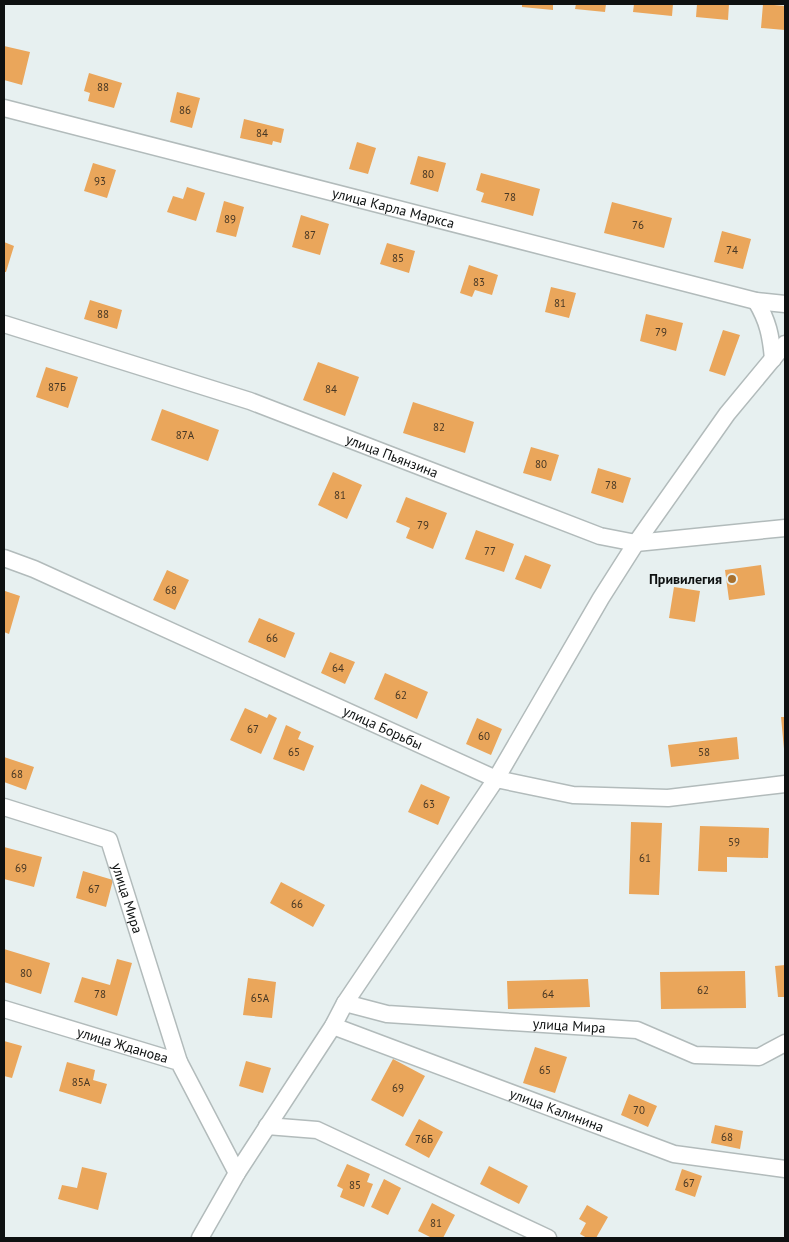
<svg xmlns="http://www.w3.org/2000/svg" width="789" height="1242" font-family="'PT Sans',sans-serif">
	<rect width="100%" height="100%" fill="#e7f0f0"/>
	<path fill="#eaa65b" d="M 522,4 L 553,4 L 553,10 L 522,7 Z
		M 576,4 L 606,4 L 605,12 L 575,9 Z
		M 634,4 L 673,4 L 672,16 L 633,12 Z
		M 697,4 L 729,4 L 728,20 L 696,17 Z
		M 763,4 L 785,6 L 785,30 L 761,28 Z
		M 4,46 L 30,52 L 22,85 L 4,80 Z
		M 89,73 L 122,83 L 114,108 L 88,101 L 90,93 L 84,91 Z
		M 177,92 L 200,98 L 192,128 L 170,122 Z
		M 244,119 L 284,129 L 281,143 L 273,141 L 272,145 L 240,138 Z
		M 357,142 L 376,148 L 368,174 L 349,169 Z
		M 418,156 L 446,163 L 438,192 L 410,184 Z
		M 93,163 L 116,170 L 107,198 L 84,191 Z
		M 481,173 L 540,189 L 533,216 L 481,202 L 484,193 L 476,190 Z
		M 187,187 L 205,193 L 196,221 L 167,212 L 173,196 L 183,199 Z
		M 224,201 L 244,207 L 236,237 L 216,232 Z
		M 612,202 L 672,218 L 664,248 L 604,233 Z
		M 301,215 L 329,224 L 320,255 L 292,247 Z
		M 722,231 L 751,239 L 743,269 L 714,262 Z
		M 4,242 L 14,246 L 6,272 L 4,272 Z
		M 387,243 L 415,251 L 409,273 L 380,264 Z
		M 469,265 L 498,275 L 492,295 L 475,290 L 472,297 L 460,293 Z
		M 551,287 L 576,293 L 569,318 L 545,312 Z
		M 90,300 L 122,310 L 117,329 L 84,319 Z
		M 646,314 L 683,323 L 676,351 L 640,341 Z
		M 723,330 L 740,335 L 725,376 L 709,371 Z
		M 318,362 L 359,377 L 345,416 L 303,400 Z
		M 46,367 L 78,377 L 68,408 L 36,397 Z
		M 413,402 L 474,422 L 465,453 L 403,433 Z
		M 162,409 L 219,430 L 208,461 L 151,440 Z
		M 531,447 L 559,455 L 551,481 L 523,473 Z
		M 598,468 L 631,478 L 623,503 L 591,493 Z
		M 333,472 L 362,485 L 347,519 L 318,505 Z
		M 406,497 L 447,513 L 433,549 L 406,538 L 410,528 L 396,522 Z
		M 476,530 L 514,544 L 504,572 L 465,559 Z
		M 525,555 L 551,565 L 541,589 L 515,579 Z
		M 761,565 L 765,595 L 729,600 L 725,570 Z
		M 167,570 L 189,580 L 175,610 L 153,600 Z
		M 674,587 L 700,591 L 695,622 L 669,618 Z
		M 5,591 L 20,596 L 9,634 L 4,632 Z
		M 259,618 L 295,633 L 285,658 L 248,642 Z
		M 330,652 L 355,662 L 345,684 L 321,673 Z
		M 385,673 L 428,692 L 417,719 L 374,699 Z
		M 245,708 L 267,718 L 269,714 L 277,718 L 261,754 L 230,740 Z
		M 781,717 L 785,717 L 785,749 L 784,749 Z
		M 477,718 L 502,729 L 491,755 L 466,744 Z
		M 286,725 L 301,732 L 298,739 L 314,746 L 304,771 L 273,759 Z
		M 737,737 L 739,759 L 671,767 L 668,745 Z
		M 4,757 L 34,767 L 26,790 L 4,782 Z
		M 421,784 L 450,797 L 438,825 L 408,812 Z
		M 631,822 L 662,823 L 659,895 L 629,894 Z
		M 700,826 L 769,828 L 768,858 L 727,857 L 727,872 L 698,871 Z
		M 4,847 L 42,857 L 34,887 L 4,879 Z
		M 83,871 L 113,880 L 106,907 L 76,898 Z
		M 281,882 L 325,905 L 313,927 L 270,903 Z
		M 4,949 L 50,963 L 41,994 L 4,982 Z
		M 117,959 L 132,963 L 117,1016 L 74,1002 L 82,977 L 110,985 Z
		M 785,965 L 785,997 L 778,997 L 775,966 Z
		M 745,971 L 746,1008 L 661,1009 L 660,972 Z
		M 248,978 L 276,982 L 272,1018 L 243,1015 Z
		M 588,979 L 590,1007 L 508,1009 L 507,981 Z
		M 4,1041 L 22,1046 L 12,1078 L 4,1076 Z
		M 535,1047 L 567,1057 L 555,1093 L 523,1083 Z
		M 393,1059 L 425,1076 L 403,1117 L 371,1100 Z
		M 246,1061 L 271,1068 L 263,1093 L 239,1086 Z
		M 67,1062 L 95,1070 L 93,1080 L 107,1084 L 101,1104 L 59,1091 Z
		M 629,1094 L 657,1106 L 648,1127 L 621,1115 Z
		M 419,1119 L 443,1132 L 429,1158 L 405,1145 Z
		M 715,1125 L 743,1131 L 740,1149 L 711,1143 Z
		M 347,1164 L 370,1174 L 367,1182 L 373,1184 L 364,1207 L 340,1197 L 343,1189 L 337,1186 Z
		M 489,1166 L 528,1186 L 519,1204 L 480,1184 Z
		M 82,1167 L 107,1173 L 98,1210 L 58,1199 L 62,1185 L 77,1188 Z
		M 682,1169 L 702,1176 L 695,1197 L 675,1190 Z
		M 384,1179 L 401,1188 L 388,1215 L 371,1207 Z
		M 432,1203 L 455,1215 L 443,1238 L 432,1238 L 418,1231 Z
		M 587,1205 L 608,1217 L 596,1238 L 587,1238 L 580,1234 L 586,1223 L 579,1219 Z"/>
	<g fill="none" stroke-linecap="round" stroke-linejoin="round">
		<defs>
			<g id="minor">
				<path id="s1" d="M 4,108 L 756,301 L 785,304"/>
				<path d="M 756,301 C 768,321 771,336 773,359"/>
				<path id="s2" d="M 4,324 L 250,401 L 600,536 L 636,543 L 785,528"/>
				<path id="s3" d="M 4,558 L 34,569 L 496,779 L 573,795 L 668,798 L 785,784"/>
				<path id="s4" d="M 4,807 L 109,840 L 179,1062"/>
				<path id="s5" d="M 345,1003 L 387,1014 L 637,1030 L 695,1055 L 759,1057 L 785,1043"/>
				<path id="s6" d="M 4,1009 L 179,1062 L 237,1173"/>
				<path id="s7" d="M 333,1026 L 674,1154 L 785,1169"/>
				<path d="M 267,1126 L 317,1130 L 548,1238"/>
				<path d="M 200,1238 L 237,1173 L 333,1026 L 345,1003 L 496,779 L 601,598 L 636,543 L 727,414 L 785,344"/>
			</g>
		</defs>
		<use href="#minor" stroke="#b2bbbb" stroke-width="19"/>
		<use href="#minor" stroke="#fff" stroke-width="16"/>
	</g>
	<circle fill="#a8702d" stroke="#e7f0f0" stroke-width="2" cx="732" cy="579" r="5"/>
	<g text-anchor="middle" stroke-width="4.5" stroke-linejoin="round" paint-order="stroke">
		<g font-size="11" fill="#453624">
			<text x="103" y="91">88</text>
			<text x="185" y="114">86</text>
			<text x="262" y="137">84</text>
			<text x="428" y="178">80</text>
			<text x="100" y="185">93</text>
			<text x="510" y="201">78</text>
			<text x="230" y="223">89</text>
			<text x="638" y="229">76</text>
			<text x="310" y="239">87</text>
			<text x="732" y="254">74</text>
			<text x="398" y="262">85</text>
			<text x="479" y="286">83</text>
			<text x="560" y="307">81</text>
			<text x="103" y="318">88</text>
			<text x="661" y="336">79</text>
			<text x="57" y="391">87Б</text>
			<text x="331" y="393">84</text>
			<text x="439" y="431">82</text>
			<text x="185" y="439">87А</text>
			<text x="541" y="468">80</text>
			<text x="611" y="489">78</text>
			<text x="340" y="499">81</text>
			<text x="423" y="529">79</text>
			<text x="490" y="555">77</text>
			<text x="171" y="594">68</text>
			<text x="272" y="642">66</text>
			<text x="338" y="672">64</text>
			<text x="401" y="699">62</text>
			<text x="253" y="733">67</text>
			<text x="484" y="740">60</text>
			<text x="294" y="756">65</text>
			<text x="704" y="756">58</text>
			<text x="17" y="778">68</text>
			<text x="429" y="808">63</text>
			<text x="734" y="846">59</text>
			<text x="645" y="862">61</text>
			<text x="21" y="872">69</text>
			<text x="94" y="893">67</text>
			<text x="297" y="908">66</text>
			<text x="26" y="977">80</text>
			<text x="703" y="994">62</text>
			<text x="100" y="998">78</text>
			<text x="548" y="998">64</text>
			<text x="260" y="1002">65А</text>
			<text x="545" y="1074">65</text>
			<text x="81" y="1086">85А</text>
			<text x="398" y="1092">69</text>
			<text x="639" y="1114">70</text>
			<text x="727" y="1141">68</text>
			<text x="424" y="1143">76Б</text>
			<text x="689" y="1187">67</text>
			<text x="355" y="1189">85</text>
			<text x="436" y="1227">81</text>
		</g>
		<g font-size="14" fill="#0e1111" stroke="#e7f0f0">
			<text dy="5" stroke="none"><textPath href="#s1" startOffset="402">улица Карла Маркса</textPath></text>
			<text dy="5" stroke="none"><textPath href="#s2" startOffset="410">улица Пьянзина</textPath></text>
			<text dy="5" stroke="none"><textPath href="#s3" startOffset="415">улица Борьбы</textPath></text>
			<text dy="5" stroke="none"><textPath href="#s4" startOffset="171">улица Мира</textPath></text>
			<text dy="5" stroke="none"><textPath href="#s5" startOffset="226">улица Мира</textPath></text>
			<text dy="5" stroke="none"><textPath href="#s6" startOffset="124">улица Жданова</textPath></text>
			<text dy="5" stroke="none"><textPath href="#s7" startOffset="239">улица Калинина</textPath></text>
		</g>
		<g font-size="14" font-weight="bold" fill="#0e1111" stroke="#e7f0f0" text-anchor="end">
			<text x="722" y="584">Привилегия</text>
		</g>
	</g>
	<rect width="789" height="1242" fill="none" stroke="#0e1111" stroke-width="10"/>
</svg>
